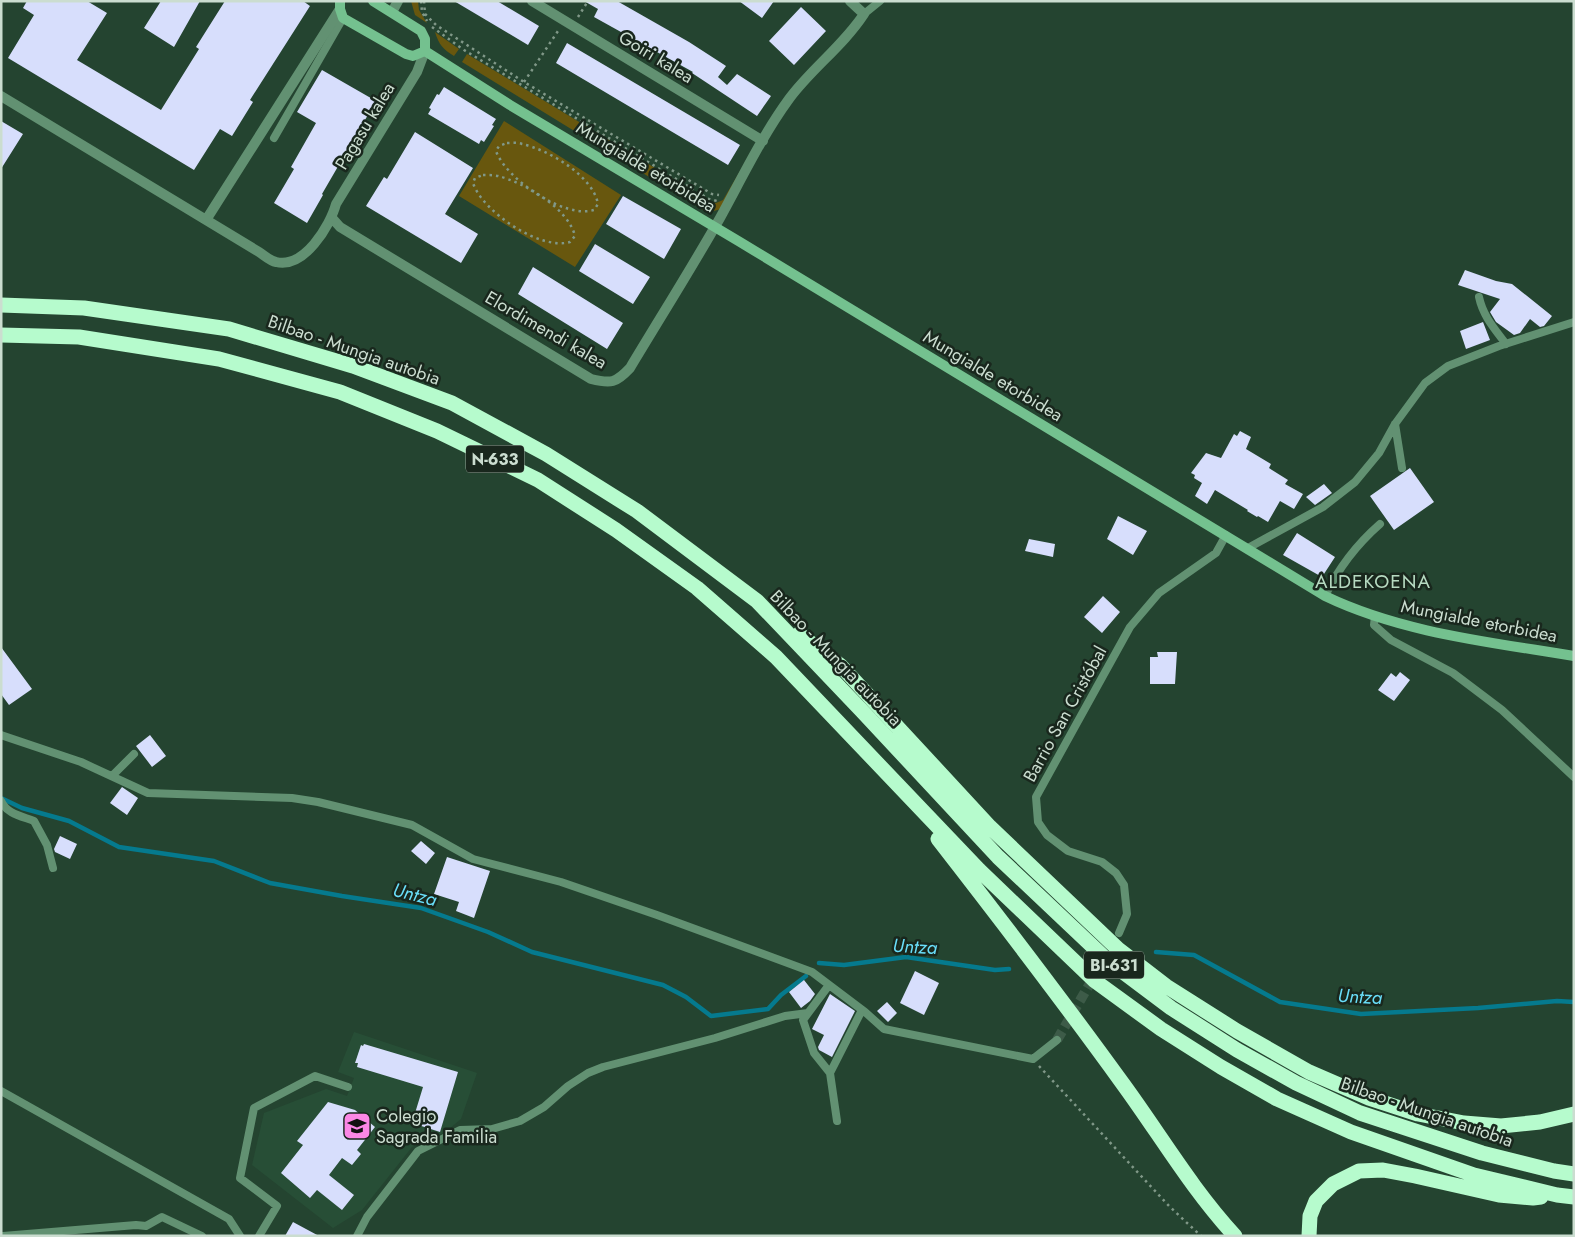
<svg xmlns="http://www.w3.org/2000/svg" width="1575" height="1237" font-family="Jost,sans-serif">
	<rect width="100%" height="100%" fill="#244430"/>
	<path fill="#274e36" d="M 354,1032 L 477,1073 L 461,1119 L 444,1133 L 412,1147 L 362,1210 L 333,1228 L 252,1165 L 264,1113 L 326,1089 L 347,1096 L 354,1078 L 338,1072 Z"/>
	<path fill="#68570e" d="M 411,1 L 418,1 L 419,10 L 427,23 L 415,15 Z
		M 435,32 L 459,49 L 454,56 C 443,49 439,45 435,32 Z
		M 467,54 L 711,202 L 716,203 L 723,200 L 756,144 L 721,209 L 710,212 L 703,210 L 462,62 Z
		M 504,121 L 621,195 L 575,267 L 459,196 Z"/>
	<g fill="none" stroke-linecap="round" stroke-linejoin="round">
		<path stroke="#057a8e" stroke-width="4.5" d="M 1,798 L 22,808 L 69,821 L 119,847 L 214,861 L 270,883 L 342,896 L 421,908 L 488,932 L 532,952 L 663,985 L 686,997 L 711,1016 L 768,1009 L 781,995 L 806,976
			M 1156,952 L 1194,955 L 1280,1002 L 1361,1014 L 1478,1008 L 1557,1001 L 1574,1002
			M 819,963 L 844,965 L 906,957 L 995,970 L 1009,969"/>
	</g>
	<path fill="#d7defc" d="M 27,1 L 87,1 L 107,13 L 77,60 L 161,110 L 199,49 L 196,47 L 225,1 L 303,1 L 310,6 L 250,100 L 253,102 L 232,136 L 220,129 L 194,170 L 8,58 L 34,15 L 23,8 Z
		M 161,1 L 200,1 L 174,47 L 144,28 Z
		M 454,1 L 497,1 L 539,26 L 528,45 Z
		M 584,1 L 617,1 L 689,42 L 723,64 L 726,66 L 718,77 L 727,85 L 737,74 L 771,96 L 757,116 L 692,73 L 693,72 L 594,17 L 598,9 Z
		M 739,1 L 774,1 L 762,18 Z
		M 801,7 L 826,31 L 794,65 L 769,41 Z
		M 567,43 L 740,145 L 728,165 L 556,63 Z
		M 322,70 L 376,101 L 322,194 L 323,195 L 307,223 L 274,203 L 294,169 L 291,167 L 316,123 L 297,112 Z
		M 444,87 L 496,119 L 492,125 L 494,126 L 484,142 L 481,140 L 479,144 L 428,114 L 431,109 L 429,108 L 437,94 L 439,95 Z
		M 1,121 L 23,134 L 1,169 Z
		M 415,132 L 473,168 L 445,214 L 478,234 L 461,263 L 366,206 L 384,177 L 387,179 Z
		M 623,196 L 681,229 L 664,259 L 606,224 Z
		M 595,244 L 650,277 L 633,304 L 579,271 Z
		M 533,267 L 623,323 L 607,349 L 518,294 Z
		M 1465,270 L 1496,281 L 1512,284 L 1552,316 L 1544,326 L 1540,327 L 1530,319 L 1520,333 L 1514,335 L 1496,322 L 1490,312 L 1500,299 L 1458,285 Z
		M 1483,322 L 1490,340 L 1466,349 L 1460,331 Z
		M 1240,431 L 1251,437 L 1246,449 L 1271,464 L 1269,468 L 1288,480 L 1285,484 L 1303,494 L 1294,509 L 1280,501 L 1268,522 L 1258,516 L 1257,517 L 1247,511 L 1248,510 L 1215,490 L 1207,504 L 1195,496 L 1202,483 L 1194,478 L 1195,475 L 1191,473 L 1206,453 L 1221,458 L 1234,434 L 1237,436 Z
		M 1410,468 L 1434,502 L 1394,530 L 1370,496 Z
		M 1324,484 L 1332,493 L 1315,505 L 1306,497 Z
		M 1118,516 L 1147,531 L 1133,555 L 1107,539 Z
		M 1297,533 L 1335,557 L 1322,577 L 1283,555 Z
		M 1029,539 L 1055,544 L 1053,557 L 1025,551 Z
		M 1103,596 L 1120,612 L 1102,633 L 1084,617 Z
		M 1,647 L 32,689 L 9,705 L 1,694 Z
		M 1157,652 L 1177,652 L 1175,684 L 1150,684 L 1150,657 L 1158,657 Z
		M 1400,672 L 1410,680 L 1394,701 L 1378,690 L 1391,673 L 1396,677 Z
		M 150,735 L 166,756 L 152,767 L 136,746 Z
		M 122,787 L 138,798 L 127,815 L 110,803 Z
		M 60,836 L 77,844 L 70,859 L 55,852 L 54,849 Z
		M 421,841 L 435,853 L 426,864 L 411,851 Z
		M 447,857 L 490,871 L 474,918 L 456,911 L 459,902 L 434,894 Z
		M 915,971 L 939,983 L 924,1015 L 900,1003 Z
		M 804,980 L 815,994 L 810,1001 L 801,1008 L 789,992 Z
		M 830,994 L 855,1011 L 832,1057 L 819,1050 L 818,1047 L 824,1035 L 812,1029 Z
		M 887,1002 L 897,1013 L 888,1022 L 877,1011 Z
		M 364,1044 L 458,1072 L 440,1132 L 412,1123 L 423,1087 L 357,1067 L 358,1063 L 355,1063 L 361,1045 L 363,1046 Z
		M 328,1102 L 355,1110 L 375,1127 L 357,1150 L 361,1154 L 352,1165 L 342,1158 L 329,1175 L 354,1195 L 342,1210 L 317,1190 L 310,1198 L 281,1173 L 303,1145 L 297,1141 Z
		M 293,1222 L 319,1236 L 285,1236 Z"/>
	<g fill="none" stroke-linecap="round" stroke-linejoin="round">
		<path stroke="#3d5b48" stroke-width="10" stroke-dasharray="10 5" stroke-linecap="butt" d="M 1057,1040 L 1116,939"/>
		<path stroke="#809888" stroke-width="2.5" stroke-dasharray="2.5 4" stroke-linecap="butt" d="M 421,1 L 422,12 L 427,21
			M 424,1 L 425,14 L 436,25 L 524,82 L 712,194 L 719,195
			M 578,17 L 588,1
			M 432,27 L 464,50 L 709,199 L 717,201
			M 524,82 L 558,31
			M 507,143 C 512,143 517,142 522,144 C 549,150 593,176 598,204 L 594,210 C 564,219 506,179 496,151 L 499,146 Z
			M 483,175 C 488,175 493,175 498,176 C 525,183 568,208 575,236 L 570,242 C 540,251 482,211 473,183 L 475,178 Z
			M 1039,1066 L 1169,1206 L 1201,1236"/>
		<path stroke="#629172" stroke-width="8" d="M 864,14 L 880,1
			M 274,138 L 343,18
			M 1479,297 C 1483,316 1494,328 1506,344
			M 1395,424 L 1402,468
			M 1248,548 L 1323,507 L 1355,482 L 1379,453 L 1395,424 L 1425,383 L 1448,366 L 1499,346 L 1574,322
			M 1325,596 C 1339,567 1356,545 1380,524
			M 1375,616 L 1374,625 L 1391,640 L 1453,673 L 1502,710 L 1574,777
			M 1,735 L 81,762 L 148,793 L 292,798 L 318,802 L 412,825 L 473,859 L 561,882 L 657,915 L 812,972 L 865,1012 L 884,1029 L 1033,1059 L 1057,1040
			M 112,776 L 134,754
			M 1,801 C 7,814 21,816 34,821 L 47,845 L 53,868
			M 1119,933 L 1127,914 L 1124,885 L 1116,873 L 1102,862 L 1068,851 L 1047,835 L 1038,822 L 1036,797 L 1130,627 L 1159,593 L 1216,553 L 1226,535
			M 829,985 L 803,1020 L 814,1053 L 830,1073 L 862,1010
			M 830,1073 L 837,1121
			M 1,1091 L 229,1219 L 240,1236
			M 3,1236 L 136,1225 L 146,1226 L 162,1217 L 202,1236
			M 259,1236 L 277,1206 L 240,1178 L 254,1108 L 315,1076 L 348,1087
			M 357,1236 L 367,1217 L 418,1151 L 460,1130 L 492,1129 L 520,1121 L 544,1107 L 568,1086 L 588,1073 L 603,1067 L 715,1038 L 785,1016 L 808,1013"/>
		<path stroke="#629172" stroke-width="10" d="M 532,1 L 763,141
			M 392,12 L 398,1
			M 1,96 L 259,252 C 264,255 270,261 276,262 C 304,269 330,226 336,204 L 417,72 L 425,51
			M 332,218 L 340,227 L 591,379 C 611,384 616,383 630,368 C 660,318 691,269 720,218 C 742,178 762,136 789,99 C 811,69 843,46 864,14 L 850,1
			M 206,220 L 340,9"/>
		<path stroke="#74c18f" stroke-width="10" d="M 340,1 L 340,9 L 343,18 L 406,54 L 413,56 L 425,51
			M 373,1 L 421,31 L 425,39 L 425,51
			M 425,51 L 510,105 L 740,242 L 1325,596 C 1402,633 1490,642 1574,656"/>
		<path stroke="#b6fbcd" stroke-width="15" d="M 1,305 L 84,308 L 229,329 L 353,366 L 452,403 L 546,454 L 637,511 L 757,601 L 862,711 L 998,857 L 1107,960 L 1171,1008 L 1237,1050 L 1296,1083 L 1360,1113 L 1482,1153 L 1554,1171 L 1574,1174
			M 1,335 L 79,337 L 219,359 L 340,392 L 437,431 L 538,480 L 616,530 L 697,588 L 776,657 L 979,870 L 1095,981 L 1161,1029 L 1221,1067 L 1277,1099 L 1351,1132 L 1474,1175 L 1557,1195 L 1574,1197
			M 799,634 L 841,666 L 990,827 L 1118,949 L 1166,986 L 1237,1031 L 1309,1072 L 1369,1098 L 1418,1114 L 1464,1123 L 1501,1126 L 1540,1122 L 1574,1114
			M 938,839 C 1001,920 1063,1001 1123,1084 C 1161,1136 1191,1188 1235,1236
			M 1309,1236 L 1310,1216 L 1316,1201 L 1333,1184 L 1359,1171 L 1383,1170 L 1415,1176 L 1499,1195 L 1533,1198 L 1541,1197"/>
	</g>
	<defs>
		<symbol id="school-square" viewBox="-11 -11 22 22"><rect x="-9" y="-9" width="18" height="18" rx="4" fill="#fb87e5" stroke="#19271d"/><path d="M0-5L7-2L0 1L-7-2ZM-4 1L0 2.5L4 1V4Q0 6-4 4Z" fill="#111"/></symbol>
	</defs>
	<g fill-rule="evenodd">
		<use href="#school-square" x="341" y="1110" width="32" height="32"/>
	</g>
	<g text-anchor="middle" stroke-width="5" stroke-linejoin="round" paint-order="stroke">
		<g fill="#19271d" stroke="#96a69a" stroke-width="1">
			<rect x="466" y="445.5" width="58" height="27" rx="4"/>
			<rect x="1084" y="951.5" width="60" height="27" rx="4"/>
		</g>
		<g font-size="16" font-weight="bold" fill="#cbddd0">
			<text x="495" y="465">N-633</text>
			<text x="1114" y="971">BI-631</text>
		</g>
		<g font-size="18" fill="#cbddd0" stroke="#19271d">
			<text transform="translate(656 57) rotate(31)" y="6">Goiri kalea</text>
			<text transform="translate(365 126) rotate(-59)" y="6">Pagasu kalea</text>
			<text transform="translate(646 167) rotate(31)" y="6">Mungialde etorbidea</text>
			<text transform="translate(546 330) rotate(30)" y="6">Elordimendi kalea</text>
			<text transform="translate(354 350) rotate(19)" y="6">Bilbao - Mungia autobia</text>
			<text transform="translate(993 376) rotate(31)" y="6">Mungialde etorbidea</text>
			<text transform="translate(1479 621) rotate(11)" y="6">Mungialde etorbidea</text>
			<text transform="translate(836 658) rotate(46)" y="6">Bilbao - Mungia autobia</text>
			<text transform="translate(1065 714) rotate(-61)" y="6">Barrio San Cristóbal</text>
			<text transform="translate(1427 1112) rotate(19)" y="6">Bilbao - Mungia autobia</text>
		</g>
		<g font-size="18" fill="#cbddd0" stroke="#19271d" text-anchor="start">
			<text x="376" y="1122">Colegio<tspan x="376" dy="21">Sagrada Familia</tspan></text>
		</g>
		<g font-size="19" letter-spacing="1" fill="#b6dac1" stroke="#19271d">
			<text x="1373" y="588">ALDEKOENA</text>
		</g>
		<g font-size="19" font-style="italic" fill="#69def9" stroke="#19271d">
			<text transform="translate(415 894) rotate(14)" y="7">Untza</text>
			<text transform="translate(915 946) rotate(3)" y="7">Untza</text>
			<text transform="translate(1360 996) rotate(3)" y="7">Untza</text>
		</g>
	</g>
	<rect width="1575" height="1237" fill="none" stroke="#cbddd0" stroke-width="5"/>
</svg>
